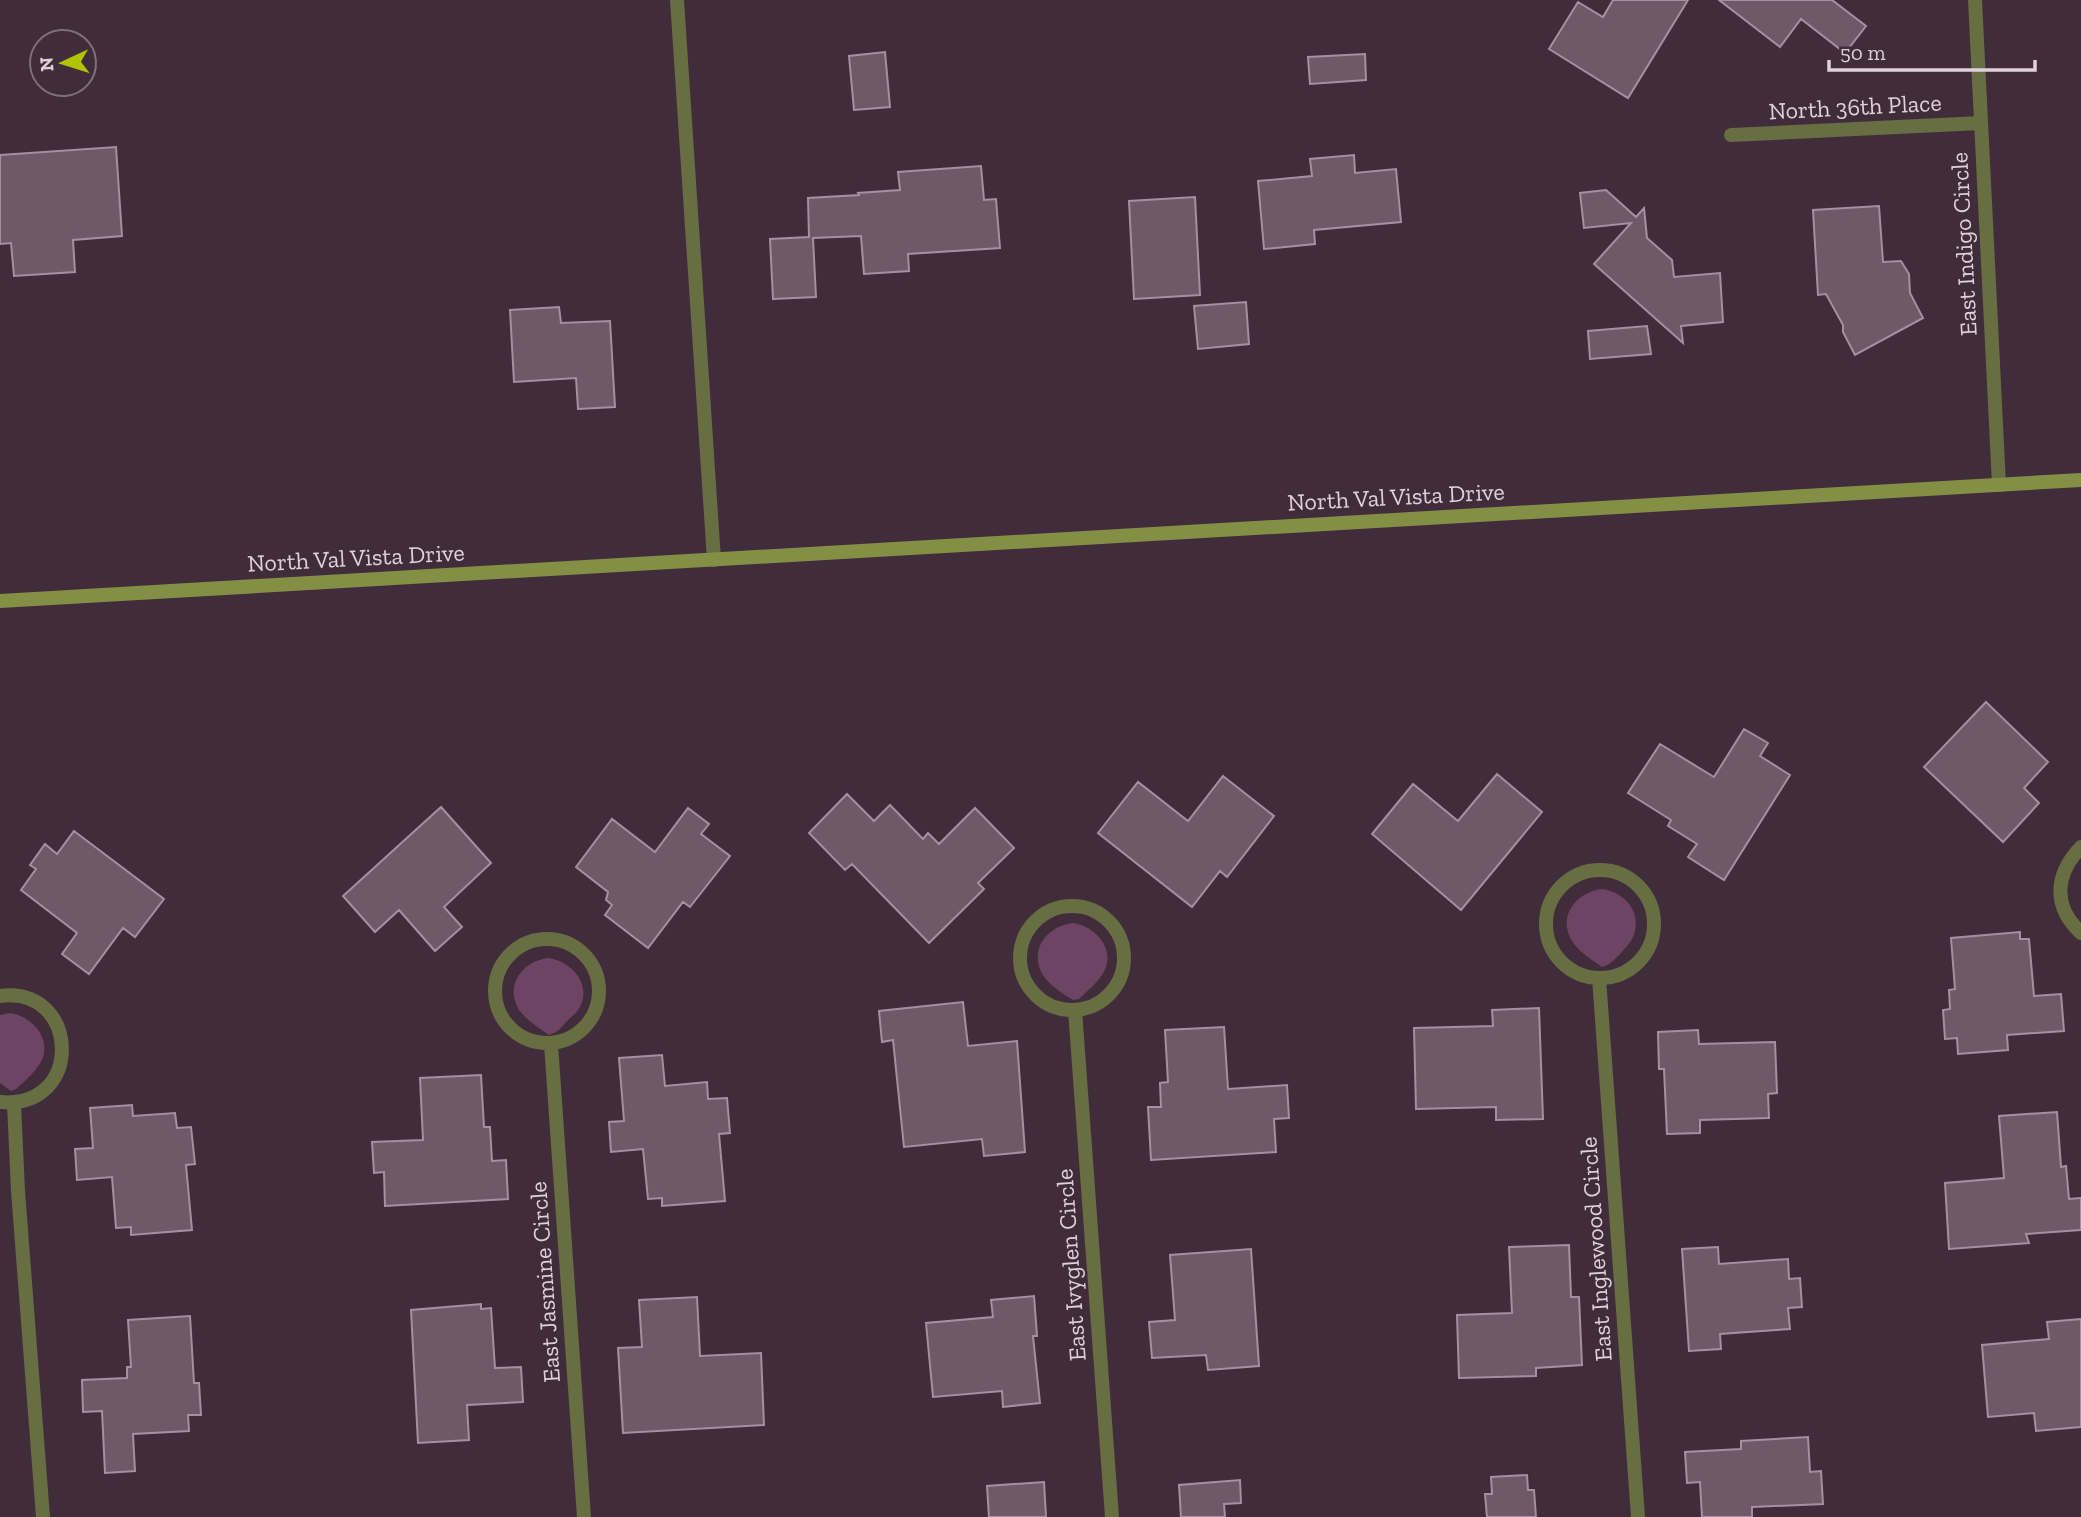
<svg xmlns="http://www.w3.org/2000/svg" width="2081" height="1517" font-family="'Zilla Slab',serif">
	<rect width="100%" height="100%" fill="#412c3b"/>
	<path fill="#6e4464" d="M 1602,889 C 1622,892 1640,908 1635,931 C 1633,941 1626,947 1620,954 C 1614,960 1610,965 1602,967 C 1592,960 1579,952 1572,941 C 1557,917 1576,892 1602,889 Z
		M 1073,923 C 1096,926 1118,951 1102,975 C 1096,984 1087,991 1079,999 L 1073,1000 C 1063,994 1049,985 1043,975 C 1028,950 1047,926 1073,923 Z
		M 548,958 C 572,961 594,986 578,1010 C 575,1014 570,1018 566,1022 C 561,1028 557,1033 549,1035 C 539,1028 526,1020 519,1010 C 504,985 523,961 548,958 Z
		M 10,1013 C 33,1016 55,1042 39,1065 C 33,1074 24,1082 16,1089 L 11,1091 L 0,1083 L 0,1015 Z"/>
	<path fill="#6f5868" stroke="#a78ea0" stroke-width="2" d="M 1613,0 L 1688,0 L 1628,98 L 1549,49 L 1578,2 L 1603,17 Z
		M 1719,0 L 1832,0 L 1866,26 L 1845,53 L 1801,19 L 1780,47 Z
		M 885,52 L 890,107 L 854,110 L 849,56 Z
		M 1365,54 L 1366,80 L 1310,84 L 1308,57 Z
		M 116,147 L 122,236 L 73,240 L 75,272 L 14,276 L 11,243 L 0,244 L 0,155 Z
		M 1354,155 L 1355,173 L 1396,169 L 1401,222 L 1314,230 L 1315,244 L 1264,249 L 1258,181 L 1312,176 L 1310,159 Z
		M 981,166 L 984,200 L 996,199 L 1000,248 L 908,254 L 909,271 L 864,274 L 861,236 L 813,238 L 816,297 L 773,299 L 770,239 L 809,237 L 808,198 L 859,195 L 858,193 L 900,190 L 898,172 Z
		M 1606,190 L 1636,217 L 1644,208 L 1647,238 L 1672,260 L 1674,277 L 1720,273 L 1723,322 L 1681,326 L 1683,343 L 1594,264 L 1631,223 L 1584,228 L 1580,193 Z
		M 1195,197 L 1200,295 L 1134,299 L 1129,201 Z
		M 1879,206 L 1883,262 L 1901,261 L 1909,274 L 1910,293 L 1923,318 L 1855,355 L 1843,332 L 1843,325 L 1826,294 L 1818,295 L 1813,210 Z
		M 1246,302 L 1249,344 L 1198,349 L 1194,306 Z
		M 559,307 L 561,323 L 610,321 L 615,407 L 578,409 L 576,378 L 514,382 L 510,310 Z
		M 1647,326 L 1651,354 L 1590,359 L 1588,331 Z
		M 1986,702 L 2048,762 L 2024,788 L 2039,803 L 2003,842 L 1924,767 Z
		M 1744,729 L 1768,743 L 1760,756 L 1790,775 L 1724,880 L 1688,857 L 1697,844 L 1668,826 L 1671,820 L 1628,793 L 1660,744 L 1714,777 Z
		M 1497,774 L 1542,812 L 1461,910 L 1372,834 L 1413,784 L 1458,821 Z
		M 1223,776 L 1274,816 L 1227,877 L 1220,871 L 1192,907 L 1098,833 L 1138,782 L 1188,821 Z
		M 847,794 L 874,821 L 890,805 L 923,839 L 928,833 L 939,844 L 975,808 L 1014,848 L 978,883 L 984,889 L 929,943 L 852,864 L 845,870 L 809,833 Z
		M 441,807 L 491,863 L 444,907 L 462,927 L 435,951 L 399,910 L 375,932 L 343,896 Z
		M 688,808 L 709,824 L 701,834 L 730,856 L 690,907 L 683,902 L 648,948 L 605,915 L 612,905 L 606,900 L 608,892 L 576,867 L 612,819 L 655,852 Z
		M 74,831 L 164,899 L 135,937 L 123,928 L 89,974 L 62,954 L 77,933 L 21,890 L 36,869 L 30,865 L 45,844 L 57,854 Z
		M 2020,932 L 2020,939 L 2029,939 L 2034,996 L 2061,994 L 2064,1031 L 2007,1035 L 2008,1050 L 1958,1054 L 1957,1038 L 1945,1039 L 1943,1010 L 1950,1009 L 1949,990 L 1955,989 L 1951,938 Z
		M 963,1002 L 968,1046 L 1017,1041 L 1025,1152 L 984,1156 L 982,1139 L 904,1147 L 893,1040 L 882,1042 L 879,1011 Z
		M 1539,1008 L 1543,1119 L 1496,1120 L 1496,1107 L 1416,1109 L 1414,1028 L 1493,1026 L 1492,1010 Z
		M 1224,1027 L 1228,1089 L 1287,1085 L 1289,1118 L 1274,1119 L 1276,1152 L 1151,1160 L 1148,1107 L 1161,1107 L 1160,1083 L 1168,1082 L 1165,1030 Z
		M 1698,1030 L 1699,1044 L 1775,1042 L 1777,1093 L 1768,1094 L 1769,1118 L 1700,1120 L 1700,1133 L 1667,1134 L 1664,1069 L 1659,1069 L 1658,1032 Z
		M 662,1055 L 665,1086 L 707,1082 L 708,1099 L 727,1098 L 730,1133 L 719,1134 L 725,1201 L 662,1206 L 662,1198 L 648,1199 L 643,1149 L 611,1152 L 609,1122 L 624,1121 L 619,1058 Z
		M 481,1075 L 484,1127 L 490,1127 L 492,1161 L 506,1160 L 508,1199 L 385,1206 L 384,1172 L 374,1173 L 372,1142 L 423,1140 L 420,1078 Z
		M 132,1105 L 133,1116 L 175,1113 L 177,1128 L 191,1127 L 195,1164 L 186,1165 L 192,1230 L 131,1235 L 131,1227 L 116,1228 L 112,1177 L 77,1180 L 75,1149 L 93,1148 L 90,1108 Z
		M 2057,1112 L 2061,1167 L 2066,1166 L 2069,1199 L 2081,1198 L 2081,1230 L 2026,1234 L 2029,1243 L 1949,1249 L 1945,1183 L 2004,1178 L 1999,1116 Z
		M 1569,1245 L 1571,1297 L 1579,1297 L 1582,1365 L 1536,1368 L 1536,1376 L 1459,1378 L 1457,1315 L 1512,1313 L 1509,1247 Z
		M 1718,1247 L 1719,1264 L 1788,1259 L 1789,1279 L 1800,1278 L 1802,1307 L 1788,1308 L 1790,1329 L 1720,1334 L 1721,1349 L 1689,1351 L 1682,1249 Z
		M 1251,1249 L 1259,1366 L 1208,1370 L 1206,1355 L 1152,1358 L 1149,1322 L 1175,1320 L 1170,1255 Z
		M 1034,1296 L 1037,1336 L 1033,1336 L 1040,1403 L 1003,1407 L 1002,1391 L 933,1397 L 926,1323 L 993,1317 L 991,1300 Z
		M 697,1297 L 700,1356 L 761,1353 L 764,1425 L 623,1433 L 618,1348 L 642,1347 L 639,1300 Z
		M 481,1304 L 481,1309 L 491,1308 L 495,1368 L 521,1367 L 523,1402 L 467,1405 L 469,1440 L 418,1443 L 411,1310 Z
		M 190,1316 L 194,1383 L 199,1383 L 201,1415 L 188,1415 L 189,1431 L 133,1434 L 135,1471 L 105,1473 L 102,1411 L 83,1412 L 82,1380 L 127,1378 L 127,1367 L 131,1367 L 128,1320 Z
		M 2081,1319 L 2081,1427 L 2036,1431 L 2034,1413 L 1988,1417 L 1982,1345 L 2049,1339 L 2047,1322 Z
		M 1808,1437 L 1810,1472 L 1821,1471 L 1823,1504 L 1752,1507 L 1752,1517 L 1702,1517 L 1700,1482 L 1687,1483 L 1685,1452 L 1741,1449 L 1741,1441 Z
		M 1527,1475 L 1528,1490 L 1534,1490 L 1536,1517 L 1487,1517 L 1485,1494 L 1492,1494 L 1491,1477 Z
		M 1240,1480 L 1241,1503 L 1224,1504 L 1225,1517 L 1181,1517 L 1179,1485 Z
		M 1044,1482 L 1046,1517 L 989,1517 L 987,1486 Z"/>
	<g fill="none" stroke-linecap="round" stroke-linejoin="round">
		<path stroke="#666e42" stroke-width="14" d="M 677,0 L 714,560
			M 1975,0 L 1999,485
			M 1731,135 L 1981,123
			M 2081,847 C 2055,874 2052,906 2081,933
			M1546 924a54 54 0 1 1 108 0a54 54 0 1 1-108 0Z
			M1020 958a52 52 0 1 1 104 0a52 52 0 1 1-104 0Z
			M495 991a52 52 0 1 1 104 0a52 52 0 1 1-104 0Z
			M 1599,978 L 1638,1517
			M 0,996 C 80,985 85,1110 0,1102
			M 1075,1010 L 1112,1517
			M 551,1044 L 584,1517
			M 14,1104 L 18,1191 L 43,1517"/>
		<path stroke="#828f45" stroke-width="14" d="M 0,601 L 2081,480"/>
	</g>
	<g text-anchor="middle" stroke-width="5" stroke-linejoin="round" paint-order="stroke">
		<g font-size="24" fill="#dfd1db" stroke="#412c3b">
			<text transform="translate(1855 107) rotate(-3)" y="8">North 36th Place</text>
			<text transform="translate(1964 244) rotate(-93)" y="8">East Indigo Circle</text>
			<text transform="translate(1396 497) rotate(-3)" y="8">North Val Vista Drive</text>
			<text transform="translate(356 558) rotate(-3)" y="8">North Val Vista Drive</text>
			<text transform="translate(1596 1249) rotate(-94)" y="8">East Inglewood Circle</text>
			<text transform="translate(1071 1265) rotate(-94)" y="8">East Ivyglen Circle</text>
			<text transform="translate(545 1282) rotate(-94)" y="8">East Jasmine Circle</text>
		</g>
	</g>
	<g transform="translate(63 63) rotate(266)"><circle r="33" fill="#412c3b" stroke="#806e7b" stroke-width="2"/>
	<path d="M0-5L12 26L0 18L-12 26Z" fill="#afc504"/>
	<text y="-10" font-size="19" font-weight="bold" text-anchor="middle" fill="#dfd1db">N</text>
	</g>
	<path d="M1829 60v10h206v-10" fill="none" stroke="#dfd1db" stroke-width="3.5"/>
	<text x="1840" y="60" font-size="21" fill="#dfd1db" stroke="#412c3b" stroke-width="5" paint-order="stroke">50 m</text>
</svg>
